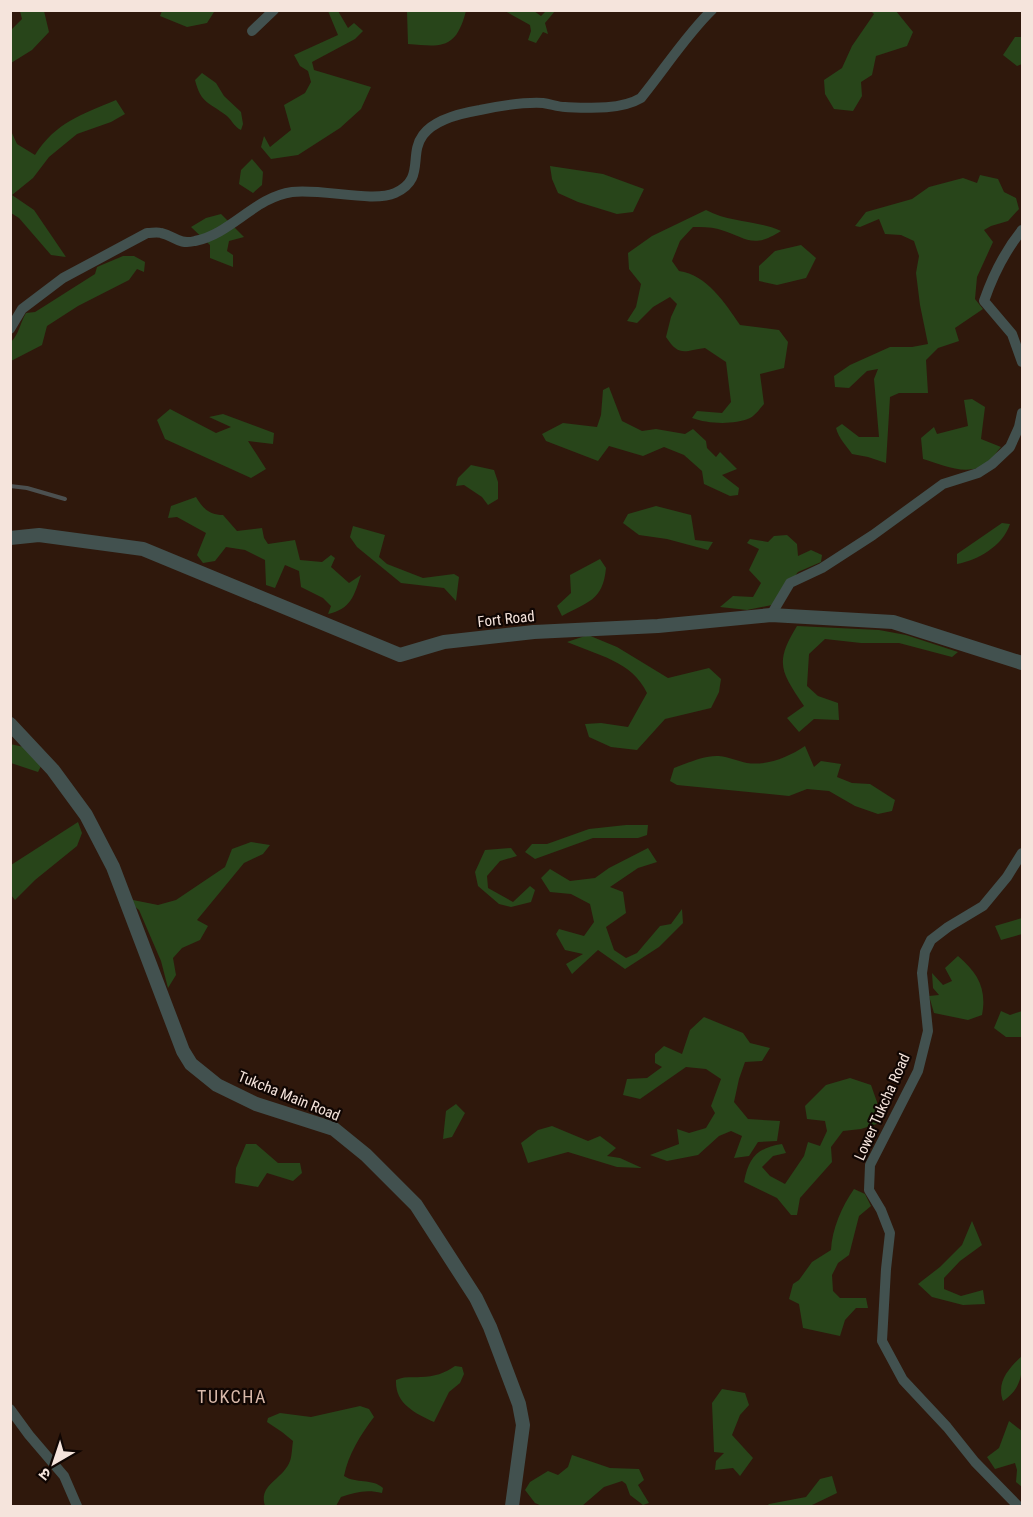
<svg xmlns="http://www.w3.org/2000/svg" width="1033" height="1517" font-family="'Roboto Condensed','Noto Sans Devanagari',sans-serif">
	<rect width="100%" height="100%" fill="#2f180c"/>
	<path fill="#28451a" d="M 211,10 L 214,12 L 207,23 L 187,27 L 160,16 L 162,11 Z
		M 20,11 L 44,11 L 49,32 L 32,50 L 11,63 L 11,30 L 22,19 Z
		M 328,11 L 338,11 L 348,28 L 354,23 L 363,31 L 355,39 L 312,62 L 314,70 L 371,87 L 361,109 L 340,128 L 298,155 L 271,159 L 261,147 L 264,136 L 270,147 L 291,130 L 284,105 L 305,93 L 311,82 L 308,71 L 300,66 L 294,55 L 338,35 Z
		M 407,11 L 407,10 L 466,11 C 456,49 443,47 408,44 Z
		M 505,11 L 534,11 L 541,16 L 546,11 L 555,11 L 545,23 L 548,34 L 543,32 L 536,43 L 528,40 L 531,31 L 530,25 Z
		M 871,11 L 896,11 L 913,32 L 907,46 L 876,56 L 872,75 L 861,82 L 862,96 L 853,111 L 834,109 L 825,94 L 824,80 L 842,68 L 852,46 L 874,14 Z
		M 1015,37 L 1022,37 L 1022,64 L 1017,66 L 1003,55 Z
		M 202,73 L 216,83 L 224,96 L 241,112 L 243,124 L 241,130 C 234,127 232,120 227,116 C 209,102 201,104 195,80 Z
		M 116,100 L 125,114 L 111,122 L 77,134 L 49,157 L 33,178 L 12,195 L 34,210 L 66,257 L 51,255 L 19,218 L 11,213 L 11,131 L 17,144 L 35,155 C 56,122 81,115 116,100 Z
		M 252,159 L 263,172 L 262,185 L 253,193 L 239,184 L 241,170 Z
		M 550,166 L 603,174 L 644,189 L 633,212 L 617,214 L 578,202 L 558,193 L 552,179 Z
		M 980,175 L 998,179 L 1004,192 L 1016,198 L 1019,209 L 1008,221 L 991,226 L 984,230 L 993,242 L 977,277 L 975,299 L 983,309 L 955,328 L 959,341 L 938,348 L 926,360 L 928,393 L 899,393 L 890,397 L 886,463 L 868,457 L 852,454 C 846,445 839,439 836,428 L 842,424 L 859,437 L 879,437 L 874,379 L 878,369 L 867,371 L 849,388 L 835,387 L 834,376 L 850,365 L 890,347 L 912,347 L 928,344 L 920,305 L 916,273 L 919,256 L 914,241 L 901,235 L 885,234 L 879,219 L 860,227 L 855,226 L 866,212 L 912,199 L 929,187 L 963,178 L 977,183 Z
		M 706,210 C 730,223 757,220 781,231 C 751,250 747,237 718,229 C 710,227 701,227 693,227 L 680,241 L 672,261 L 679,271 C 707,275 725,303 740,325 L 779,330 L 788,342 L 784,368 L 760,374 L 764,404 C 760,408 756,415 750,418 C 734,425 708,424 692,418 L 697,411 L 722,413 L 731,402 L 726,362 L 705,348 C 684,351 679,357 666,337 L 671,317 L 677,304 L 670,297 L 653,307 L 637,323 L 627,321 L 636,307 L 641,284 L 629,269 L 628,253 L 652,236 Z
		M 221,214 L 244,237 L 229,241 L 227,251 L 233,255 L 233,267 L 210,258 L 210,245 L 191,227 L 206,218 Z
		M 801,245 L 816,258 L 806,278 L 777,285 L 759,281 L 759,266 L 775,251 Z
		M 123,256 L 134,256 L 145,262 L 144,272 L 137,269 L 129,280 L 78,306 L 47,326 L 42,345 L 11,361 L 10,343 C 19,335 20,323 26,313 L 35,312 L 43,307 L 95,274 L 97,267 Z
		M 609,387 L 622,421 L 642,431 L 656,429 L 685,434 L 693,429 L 706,441 L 707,448 L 716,457 L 720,452 L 737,469 L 722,475 L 739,488 L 738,495 L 730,496 L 704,484 L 702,471 L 684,455 L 664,447 L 643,456 L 609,446 L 598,461 L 546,441 L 542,434 L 563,423 L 597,427 L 601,415 L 603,390 Z
		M 972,399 L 985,407 L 981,439 L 1001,447 C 997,451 993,458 989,462 C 969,478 943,465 923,459 L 921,438 L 934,427 L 937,434 L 968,426 L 964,400 Z
		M 170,409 L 216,433 L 231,427 L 209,417 L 223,414 L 274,433 L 273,444 L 248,441 L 266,469 L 251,478 L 165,439 L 157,420 Z
		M 471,465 L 494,470 L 498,482 L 498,499 L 488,505 L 482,497 L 464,485 L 456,486 L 458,478 Z
		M 196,497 C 203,509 210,515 223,515 L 237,531 L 262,528 L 264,538 L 268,544 L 295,540 L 300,560 L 322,562 L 331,555 L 335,558 L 331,567 L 349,583 L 361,575 C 354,596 351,609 328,614 L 331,606 L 323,598 L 301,587 L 299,571 L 285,565 L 275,588 L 266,585 L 265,560 L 245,550 L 226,547 L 215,561 L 203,563 L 197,555 L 206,533 L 177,517 L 168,518 L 171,506 Z
		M 656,506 L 691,515 L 695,540 L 713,542 L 708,550 L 667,539 L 639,535 L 623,523 L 628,514 Z
		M 1002,523 L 1010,524 C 1003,546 978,560 957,564 L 957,554 Z
		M 353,526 L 385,535 L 379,557 L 387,564 L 423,578 L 454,574 L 459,577 L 456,601 L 444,588 L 401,583 L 357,547 L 350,537 Z
		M 787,535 L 797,544 L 798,556 L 811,550 L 822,555 L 821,562 L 798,572 L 772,605 L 747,610 L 720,607 L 733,596 L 753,597 L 761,583 L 749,570 L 759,549 L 747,543 L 750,539 L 768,542 L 774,536 Z
		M 600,559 L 606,568 C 603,601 587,602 562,616 L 557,606 L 571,593 L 570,575 Z
		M 797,626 L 879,630 L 906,635 L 958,652 L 952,657 L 899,643 L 861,643 L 825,639 L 809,654 L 807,686 L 818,696 L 838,703 L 839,720 L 814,719 L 799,732 L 787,718 L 804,706 C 781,672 774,663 797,626 Z
		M 588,635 L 617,647 L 668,678 L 709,668 L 721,679 L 719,692 L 711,708 L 665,719 L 637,750 L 611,747 L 589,737 L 585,724 L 601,723 L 628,727 L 647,693 C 632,661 597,655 567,642 Z
		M 10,744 L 24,747 L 41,766 L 38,772 L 11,763 Z
		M 805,746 L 814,767 L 821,761 L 841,764 L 837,777 L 852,783 L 870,784 L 895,800 L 892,811 L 878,814 L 855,806 L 829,791 L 807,789 L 789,796 L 677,785 L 670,781 L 674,768 C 688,763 704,755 719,756 C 729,757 738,761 747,763 C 767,766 789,757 805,746 Z
		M 78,822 L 82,833 L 77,846 L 35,880 L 15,900 L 11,895 L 11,865 Z
		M 626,825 L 648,825 L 647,835 L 638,838 L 593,838 L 535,859 L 525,852 L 532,844 L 547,844 L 589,829 Z
		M 251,842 L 270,845 L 263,854 L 244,863 L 197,920 L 208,926 L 200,940 L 182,948 L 173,958 L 176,975 L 168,988 L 161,961 L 139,910 L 133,905 L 133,900 L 158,905 L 176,900 L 225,867 L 232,849 Z
		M 511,848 L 517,856 L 500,861 L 487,876 L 488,888 L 513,902 L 530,886 L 535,890 L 531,902 L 511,907 L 499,904 L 478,886 L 475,872 L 485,850 Z
		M 648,848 L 657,862 L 638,868 L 610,887 L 623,892 L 626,913 L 606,927 L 614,950 L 626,958 L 637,953 L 660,926 L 671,924 L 682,909 L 683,923 L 659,947 L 625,969 L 598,950 L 572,974 L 566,964 L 583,954 L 565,950 L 556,934 L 559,929 L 584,936 L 594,922 L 590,904 L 571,894 L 550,892 L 541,878 L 550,869 L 570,881 L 595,878 L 609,868 Z
		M 1022,918 L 1022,934 L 1001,940 L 995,926 Z
		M 958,956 C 978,973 987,989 982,1015 L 968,1020 L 934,1013 L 929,996 L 939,995 L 933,988 L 932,973 L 943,985 L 952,981 L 945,968 Z
		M 1001,1011 L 1010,1015 L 1022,1011 L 1022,1037 L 1006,1037 L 994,1028 Z
		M 704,1017 L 743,1033 L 750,1043 L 770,1048 L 762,1061 L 745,1062 L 739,1079 L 734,1102 L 748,1119 L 780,1121 L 777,1141 L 758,1142 L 749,1156 L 734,1158 L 742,1136 L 731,1131 L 719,1136 L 698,1155 L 667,1161 L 650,1155 L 679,1144 L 677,1129 L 689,1133 L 706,1128 L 715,1113 L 711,1106 L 721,1079 L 706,1069 L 686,1067 L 640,1099 L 623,1095 L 627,1079 L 647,1078 L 662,1067 L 655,1063 L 655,1054 L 664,1046 L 682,1054 L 690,1030 Z
		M 850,1078 L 871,1085 L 877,1102 L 880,1123 L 861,1129 L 843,1131 L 831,1147 L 832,1162 L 800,1198 L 797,1215 L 791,1215 L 777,1198 L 744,1182 C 749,1157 757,1148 782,1144 L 786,1153 L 773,1156 L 762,1167 L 770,1176 L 785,1184 L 804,1156 L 808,1142 L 820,1146 L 827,1131 L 825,1121 L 807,1119 L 805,1106 L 826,1085 Z
		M 456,1104 L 465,1113 L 452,1137 L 443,1139 L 446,1111 Z
		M 552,1126 L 588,1141 L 600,1136 L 616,1148 L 607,1156 L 620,1158 L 642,1168 L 617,1167 L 568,1152 L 528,1163 L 521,1143 L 538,1130 Z
		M 246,1144 L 256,1144 L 278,1163 L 300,1163 L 302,1173 L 293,1181 L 267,1173 L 258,1187 L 235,1183 L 236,1168 Z
		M 854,1189 L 865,1194 L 871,1206 L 859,1216 L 849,1255 L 838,1263 L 832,1275 L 833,1291 L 840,1298 L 866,1298 L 868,1308 L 856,1308 L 845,1320 L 840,1336 L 803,1328 L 799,1304 L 789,1299 L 793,1284 L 799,1280 L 812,1262 L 831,1250 C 832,1229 842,1206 854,1189 Z
		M 972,1221 L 982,1245 L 960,1261 L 944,1278 L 944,1289 L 961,1296 L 983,1290 L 985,1304 L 963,1305 L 932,1297 L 918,1284 L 940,1267 L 962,1245 Z
		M 1022,1356 C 1023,1375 1020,1390 1003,1401 C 996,1382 1009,1368 1022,1356 Z
		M 455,1366 L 462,1367 L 464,1374 L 460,1383 L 449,1392 L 434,1422 C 415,1413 395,1404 396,1380 C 404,1376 413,1378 421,1377 C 434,1377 445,1373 455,1366 Z
		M 722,1389 L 745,1393 L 749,1405 L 740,1415 L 732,1435 L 753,1458 L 740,1476 L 733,1468 L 715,1470 L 716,1461 L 724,1453 L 714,1452 L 712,1403 Z
		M 360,1406 L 369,1409 L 374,1417 C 361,1434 348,1455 344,1476 C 356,1484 372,1478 383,1488 L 382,1493 C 367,1489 355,1492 341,1497 L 336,1506 L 265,1506 C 258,1484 283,1480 290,1461 C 292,1456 292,1447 293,1441 L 282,1432 L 267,1422 L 268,1418 L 280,1413 L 311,1417 Z
		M 1009,1421 L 1022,1431 L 1022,1487 L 1016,1482 L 1017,1470 L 1015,1463 L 995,1469 L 987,1457 L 999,1448 Z
		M 572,1455 L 610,1468 L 639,1469 L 644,1480 L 638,1485 L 649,1503 L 643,1505 L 630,1495 L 626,1484 L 622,1481 L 604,1487 L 582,1506 L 542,1506 L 535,1503 L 525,1490 L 530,1482 L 548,1471 L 558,1475 L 568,1467 Z
		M 832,1476 L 837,1493 L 810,1506 L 767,1506 L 769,1504 L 806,1497 L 820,1479 Z"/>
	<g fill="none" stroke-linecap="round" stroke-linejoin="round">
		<path stroke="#4c5050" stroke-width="4" d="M 10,486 L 27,488 L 65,499"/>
		<path stroke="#42514f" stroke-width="10" d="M 252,31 L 274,10
			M 1022,230 C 1005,251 993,275 984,301 L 1012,334 L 1022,362
			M 10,329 L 22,309 L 63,278 L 147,233 C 152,233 157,232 161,233 C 175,236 178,245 195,241 C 231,234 255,197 292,192 C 321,188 373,203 395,193 C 426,179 408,155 423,135 C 434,120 462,113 480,110 C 499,106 523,102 543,103 C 551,104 558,107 565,107 C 589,108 621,110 641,98 C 664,70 686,35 712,10
			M 771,615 L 790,583 L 822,568 L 873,535 L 943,484 L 978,473 L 992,464 L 1010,447 L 1019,427 L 1022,413
			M 10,1409 L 29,1435 L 64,1476 L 77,1506
			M 1018,1506 L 975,1462 L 947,1427 L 903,1380 L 882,1341 L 886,1269 L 890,1233 L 881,1210 L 869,1190 L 870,1165 L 918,1071 L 928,1031 L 922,973 L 925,952 L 931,940 L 948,927 L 983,906 L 1007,877 L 1022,853"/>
		<path stroke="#42514f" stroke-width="14" d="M 10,538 L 39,535 L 143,549 L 400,655 L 444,642 L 534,632 L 658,626 L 771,615 L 893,622 L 1022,663
			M 10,724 L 53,770 L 86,815 L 113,867 L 183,1051 L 191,1064 L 217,1085 L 256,1104 L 334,1129 L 366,1155 L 416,1205 L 476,1298 L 490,1327 L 519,1404 L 523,1425 L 512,1506"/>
	</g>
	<g text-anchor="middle" stroke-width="4.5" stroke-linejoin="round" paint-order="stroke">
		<g font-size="15" fill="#f5e4dc" stroke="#100603">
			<text transform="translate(506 619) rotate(-6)" y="5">Fort Road</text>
			<text transform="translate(289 1096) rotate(22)" y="5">Tukcha Main Road</text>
			<text transform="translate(882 1107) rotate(-66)" y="5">Lower Tukcha Road</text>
		</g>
		<g font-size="18" letter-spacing="1.5" fill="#d8b8a9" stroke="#100603">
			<text x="232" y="1403">TUKCHA</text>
		</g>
	</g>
	<rect width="1033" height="1517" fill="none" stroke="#f5e4dc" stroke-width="24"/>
	<g transform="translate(54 1463) rotate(219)" stroke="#100603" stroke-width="4.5" paint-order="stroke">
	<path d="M0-4.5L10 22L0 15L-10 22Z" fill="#f5e4dc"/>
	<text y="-9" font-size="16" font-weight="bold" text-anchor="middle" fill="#f5e4dc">उ</text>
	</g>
</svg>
